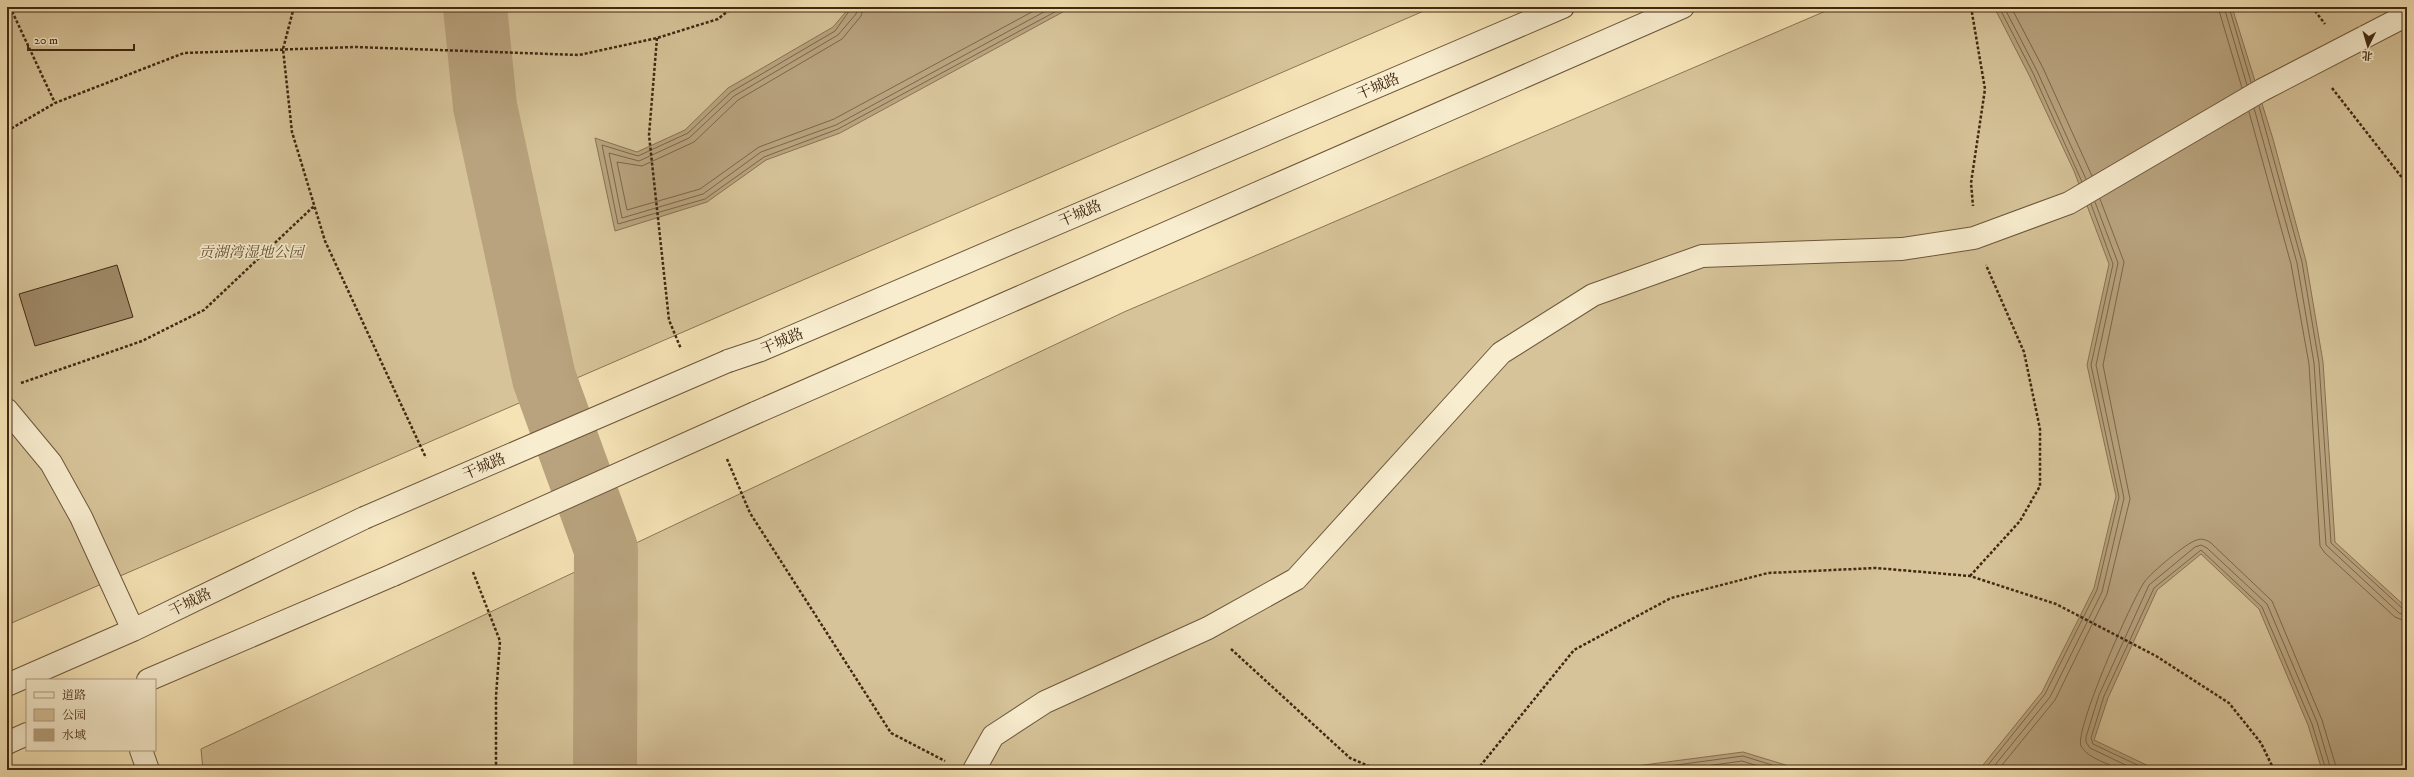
<svg xmlns="http://www.w3.org/2000/svg" width="2414" height="777" font-family="'IM FELL DW Pica','Noto Serif SC',serif">
	<rect width="100%" height="100%" fill="#f5e3b5"/>
	<filter id="stains"><feTurbulence type="fractalNoise" baseFrequency=".005" numOctaves="4"/><feColorMatrix values="0 0 0 0 .2 0 0 0 0 .09 0 0 0 0 .02 0 0 0 .5 -.17"/></filter>
	<radialGradient id="worn" r=".72"><stop offset=".6" stop-color="#630" stop-opacity="0"/><stop offset="1" stop-color="#630" stop-opacity=".3"/></radialGradient>
	<path fill="#d6c399" stroke="#8c7656" d="M 7,7 L 1433,7 L 7,625 Z
		M 1835,7 L 2407,7 L 2407,770 L 203,770 L 201,749 L 1124,312 Z"/>
	<path fill="#b8a37e" stroke="#887253" d="M 850,7 L 1072,7 L 840,133 L 766,160 L 707,202 L 615,231 L 595,138 L 637,152 L 685,130 L 728,88 L 833,27 Z
		M 1994,7 L 2232,7 L 2273,139 L 2306,261 L 2323,362 L 2335,542 L 2407,608 L 2407,770 L 2322,770 L 2308,725 L 2259,609 L 2201,554 L 2157,590 L 2108,698 L 2094,740 L 2157,770 L 1979,770 L 2042,692 L 2094,588 L 2116,496 L 2087,365 L 2109,264 L 2074,171 L 2029,75 Z
		M 1743,752 L 1802,770 L 1634,770 L 1636,766 Z"/>
	<g fill="none" stroke-linecap="round" stroke-linejoin="round">
		<path stroke="#7c6648" stroke-width="1" d="M 852,7 L 835,31 L 731,92 L 688,133 L 638,156 L 602,145 L 618,224 L 705,199 L 764,157 L 838,129 L 1064,7
			M 858,7 L 856,14 L 838,35 L 734,96 L 689,138 L 639,161 L 609,153 L 622,218 L 703,194 L 761,152 L 836,125 L 1053,7
			M 864,7 L 861,16 L 842,39 L 738,100 L 694,142 L 642,166 L 617,162 L 627,210 L 700,189 L 759,147 L 834,119 L 1041,7
			M 1999,7 L 2033,73 L 2082,182
			M 2004,7 L 2037,71 L 2086,179
			M 2011,7 L 2043,68 L 2092,176
			M 2218,7 L 2242,88
			M 2224,7 L 2247,85
			M 2229,7 L 2251,82
			M 2259,106 L 2302,262 L 2319,363 L 2331,543 L 2403,609 L 2407,611
			M 2254,108 L 2297,263 L 2314,363 L 2326,545 L 2399,613 L 2407,616
			M 2249,112 L 2291,264 L 2309,364 L 2320,546 L 2325,553 L 2395,617 L 2407,622
			M 1639,770 L 1743,756 L 1788,770
			M 1677,770 L 1742,761 L 1771,770
			M 1984,770 L 2045,694 L 2097,590 L 2119,497 L 2091,365 L 2113,264 L 2091,204
			M 1991,770 L 2050,697 L 2102,592 L 2124,498 L 2096,365 L 2118,263 L 2095,202
			M 1998,770 L 2055,700 L 2107,594 L 2130,499 L 2103,365 L 2124,262 L 2100,199
			M 2123,770 C 2111,765 2087,758 2081,746 C 2074,731 2132,599 2145,581 C 2151,573 2187,542 2197,540 C 2202,538 2207,540 2211,543 L 2272,601 L 2322,720 L 2337,770
			M 2136,770 L 2090,748 L 2086,742 L 2086,737 L 2099,695 L 2149,585 L 2195,547 L 2201,545 L 2207,548 L 2267,604 L 2317,722 L 2331,770
			M 2148,770 L 2093,744 L 2091,738 L 2104,696 L 2154,588 L 2201,550 L 2262,607 L 2312,724 L 2326,770"/>
		<path stroke="#b8a37e" stroke-width="64" d="M 475,7 L 485,106 L 544,378 L 606,549 L 605,770"/>
	</g>
	<path fill="#9f8967" stroke="#412812" d="M 117,265 L 133,317 L 35,346 L 19,294 Z"/>
	<g fill="none" stroke-linecap="round" stroke-linejoin="round">
		<defs>
			<path id="minor" d="M 728,361 L 761,350 L 1563,7
				M 7,410 L 51,463 L 81,517 L 133,630
				M 755,413 L 1683,7
				M 148,680 L 393,575
				M 7,685 L 133,630 L 364,518
				M 7,743 L 27,734
				M 141,750 L 148,770
				M 974,770 L 993,736 L 1045,702 L 1208,628 L 1296,579 L 1501,353 L 1593,295 L 1702,256 L 1902,249 L 1974,238 L 2069,203 L 2262,90 L 2407,15"/>
		</defs>
		<use href="#minor" stroke="#6e573b" stroke-width="24"/>
		<path stroke="#412812" stroke-width="2.5" stroke-dasharray="3 2" stroke-linecap="butt" d="M 10,7 L 55,103
			M 294,7 L 283,49 L 292,132 L 325,241 L 426,458
			M 1971,7 L 1985,89 L 1971,183 L 1973,206
			M 2312,7 L 2325,24
			M 657,38 L 649,135 L 669,320 L 681,349
			M 2332,88 L 2407,184
			M 7,131 L 55,103 L 184,53 L 355,47 L 579,55 L 657,38 L 718,19 L 733,7
			M 21,383 L 142,341 L 204,310 L 314,206
			M 727,459 L 750,513 L 891,733 L 945,761
			M 473,572 L 500,641 L 496,696 L 496,770
			M 1970,576 L 2020,521 L 2040,486 L 2040,429 L 2024,352 L 1986,265
			M 1231,649 L 1350,758 L 1378,770
			M 1477,770 L 1574,650 L 1671,598 L 1768,573 L 1876,568 L 1970,576 L 2056,604 L 2156,656 L 2229,703 L 2261,743 L 2274,770"/>
		<use href="#minor" stroke="#f8edcf" stroke-width="22"/>
		<defs>
			<path id="minor-bridge" d="M 364,518 L 728,361
				M 393,575 L 755,413"/>
		</defs>
		<use href="#minor-bridge" stroke="#6e573b" stroke-width="24" stroke-linecap="butt"/>
		<use href="#minor-bridge" stroke="#f8edcf" stroke-width="22"/>
	</g>
	<g text-anchor="middle" stroke-width="3.5" stroke-linejoin="round" paint-order="stroke">
		<g font-size="15" fill="#412812" stroke="#f8edcf">
			<text transform="translate(1378 86) rotate(-23)" y="5">干城路</text>
			<text transform="translate(1080 213) rotate(-23)" y="5">干城路</text>
			<text transform="translate(782 341) rotate(-23)" y="5">干城路</text>
			<text transform="translate(484 466) rotate(-23)" y="5">干城路</text>
			<text transform="translate(190 602) rotate(-26)" y="5">干城路</text>
		</g>
		<g font-size="15" font-style="italic" fill="#664f34" stroke="#f8edcf">
			<text x="251" y="257">贡湖湾湿地公园</text>
		</g>
	</g>
	<rect width="2414" height="777" fill="none" stroke="#f5e3b5" stroke-width="24"/>
	<rect x="8" y="8" width="2398" height="761" fill="none" stroke="#412812" stroke-width="2"/>
	<rect x="12" y="12" width="2390" height="753" fill="none" stroke="#412812"/>
	<rect x="26" y="679" width="130" height="72" fill="#f8edcf" stroke="#af9e83"/>
	<rect x="34" y="692" width="20" height="6" fill="#f8edcf" stroke="#af9e83"/>
	<text x="62" y="699" font-size="12" fill="#412812">道路</text>
	<rect x="34" y="709" width="20" height="12" fill="#d6c399" stroke="#af9e83"/>
	<text x="62" y="719" font-size="12" fill="#412812">公园</text>
	<rect x="34" y="729" width="20" height="12" fill="#b8a37e" stroke="#af9e83"/>
	<text x="62" y="739" font-size="12" fill="#412812">水域</text>
	<g transform="translate(2368 46) rotate(185)" stroke="#f8edcf" stroke-width="3" paint-order="stroke">
	<path d="M0-3L7 15L0 10L-7 15Z" fill="#412812"/>
	<text y="-6" font-size="11" font-weight="bold" text-anchor="middle" fill="#412812">北</text>
	</g>
	<path d="M28 44v6h106v-6" fill="none" stroke="#412812" stroke-width="2"/>
	<text x="34" y="44" font-size="12" fill="#412812" stroke="#f8edcf" stroke-width="3" paint-order="stroke">20 m</text>
	<rect width="100%" height="100%" filter="url(#stains)"/>
	<rect width="100%" height="100%" fill="url(#worn)"/>
</svg>
